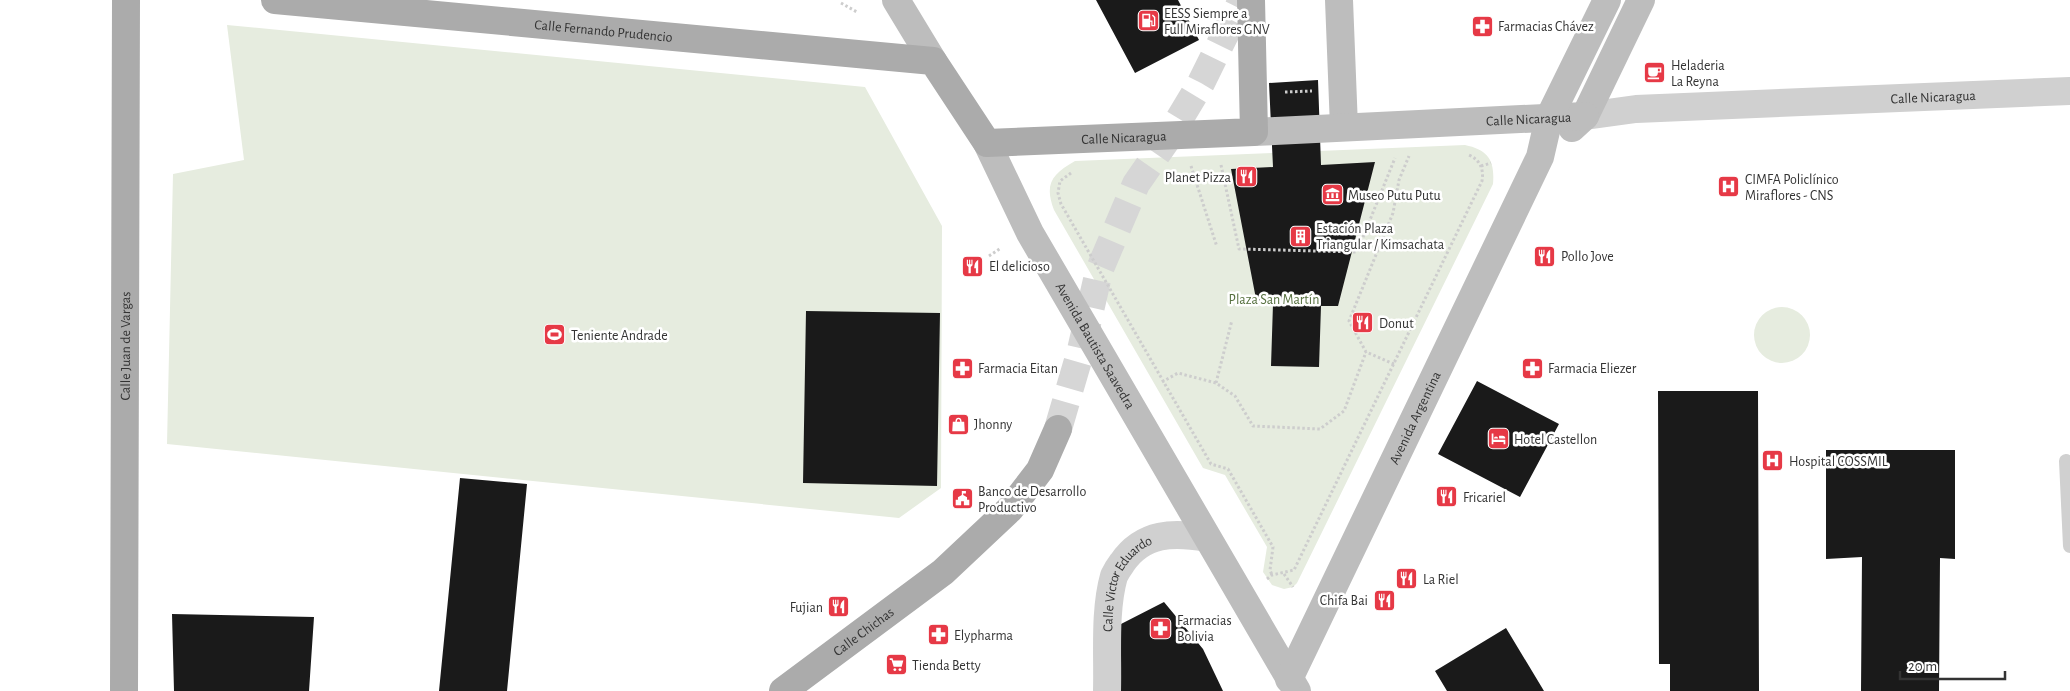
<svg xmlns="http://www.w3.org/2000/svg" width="2070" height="691" font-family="'Alegreya Sans',sans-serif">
	<rect width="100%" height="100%" fill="#fff"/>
	<path fill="#e6ecdf" d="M 227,25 L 865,87 L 942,226 L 941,488 L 899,518 L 167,444 L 173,174 L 244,160 Z
		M 1465,145 C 1488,150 1495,160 1493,184 L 1297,583 L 1293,587 L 1284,589 L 1272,585 L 1263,572 L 1267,547 L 1225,475 L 1203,468 L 1054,210 C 1044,184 1052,174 1075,161 Z
		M1754 335a28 28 0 1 1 56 0a28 28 0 1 1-56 0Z"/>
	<path fill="#1a1a1a" d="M 1096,0 L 1178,0 L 1199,40 L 1135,73 Z
		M 1318,80 L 1321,165 L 1375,162 L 1338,306 L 1321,306 L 1319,367 L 1271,366 L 1273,304 L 1257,304 L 1231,169 L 1273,167 L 1269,83 Z
		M 806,311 L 940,313 L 937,486 L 803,483 Z
		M 1477,381 L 1559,424 L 1520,497 L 1438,454 Z
		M 1658,391 L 1758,391 L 1759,691 L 1670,691 L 1670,664 L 1659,664 Z
		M 1826,450 L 1955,450 L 1955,559 L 1940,558 L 1939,691 L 1861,691 L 1862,557 L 1826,559 Z
		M 460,478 L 527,484 L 507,691 L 439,691 Z
		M 1164,602 L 1203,649 L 1223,691 L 1120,691 L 1121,624 Z
		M 172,614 L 314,617 L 309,691 L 174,691 Z
		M 1506,628 L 1544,691 L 1447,691 L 1435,671 Z"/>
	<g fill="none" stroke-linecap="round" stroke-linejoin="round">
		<path stroke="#d6d6d6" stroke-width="28" stroke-dasharray="28 14" stroke-linecap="butt" d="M 1058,429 L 1081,350 L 1099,271 L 1136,184 L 1168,138 L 1201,83 L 1242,0"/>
		<path stroke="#cdcdcd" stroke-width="3" stroke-dasharray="2.5 2.5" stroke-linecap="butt" d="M 841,3 L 857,12
			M 1285,92 L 1312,91
			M 1221,165 L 1239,249 L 1357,252 L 1395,158
			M 1191,166 L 1217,247
			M 1481,166 L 1491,163
			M 1071,173 L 1060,181 L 1058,193 L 1061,204 L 1211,464 L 1228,469 L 1273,547 L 1270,570 L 1272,575
			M 989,256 L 1001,248
			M 1394,364 L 1366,352 L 1349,321 L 1393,213 L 1399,180 L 1409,156
			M 1162,382 L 1178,373 L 1216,383 L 1235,396 L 1253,426 L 1320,429 L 1344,411 L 1366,352
			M 1216,383 L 1232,320
			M 1284,574 L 1293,587
			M 1267,579 L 1272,575 L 1294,570 L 1482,181 C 1484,169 1480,160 1469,155"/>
		<path stroke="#d0d0d0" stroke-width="14" d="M 2066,461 L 2070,546"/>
		<g stroke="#d0d0d0" stroke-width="28">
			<path id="s1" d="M 1585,116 L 1636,109 L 2070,91"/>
			<path id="s2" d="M 1107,691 C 1108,655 1104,611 1114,576 C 1116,572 1119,567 1122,563 C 1143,532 1174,532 1207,538"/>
		</g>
		<g stroke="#bdbdbd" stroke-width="28">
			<path d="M 896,0 L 933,61"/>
			<path d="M 1339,0 L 1344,127"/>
			<path d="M 1572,128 L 1585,116 L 1641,0"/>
			<path id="s3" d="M 1254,132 L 1585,116"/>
			<path id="s4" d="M 987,143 L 1030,233 L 1297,691"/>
			<path id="s5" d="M 1289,679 L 1540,157 L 1549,118 L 1607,0"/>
		</g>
		<g stroke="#ababab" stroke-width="28">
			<path id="s6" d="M 275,0 L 933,61 L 987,143 L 1254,132 L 1251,0"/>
			<path id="s7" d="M 124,691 L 126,0"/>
			<path id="s8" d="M 783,691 L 943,572 L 1010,509 L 1040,470 L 1058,429"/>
		</g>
	</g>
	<defs>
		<symbol id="fuel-square" viewBox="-11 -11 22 22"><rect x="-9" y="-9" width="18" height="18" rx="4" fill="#e63946" stroke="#fff"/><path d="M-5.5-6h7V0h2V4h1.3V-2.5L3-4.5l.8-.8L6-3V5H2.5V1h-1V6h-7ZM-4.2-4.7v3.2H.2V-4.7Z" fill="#fff"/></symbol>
		<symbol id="pharmacy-square" viewBox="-11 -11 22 22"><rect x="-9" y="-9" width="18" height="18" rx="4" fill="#e63946" stroke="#fff"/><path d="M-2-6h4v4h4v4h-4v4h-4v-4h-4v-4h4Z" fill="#fff"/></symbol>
		<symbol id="cafe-square" viewBox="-11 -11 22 22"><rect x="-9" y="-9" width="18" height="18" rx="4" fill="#e63946" stroke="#fff"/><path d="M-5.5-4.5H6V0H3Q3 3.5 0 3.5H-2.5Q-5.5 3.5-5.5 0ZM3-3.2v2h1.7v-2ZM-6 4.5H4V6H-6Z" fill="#fff"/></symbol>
		<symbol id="restaurant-square" viewBox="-11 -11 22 22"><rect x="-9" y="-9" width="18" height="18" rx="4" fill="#e63946" stroke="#fff"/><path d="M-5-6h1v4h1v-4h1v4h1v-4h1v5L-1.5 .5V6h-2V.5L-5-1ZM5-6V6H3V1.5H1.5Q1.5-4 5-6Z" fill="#fff"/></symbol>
		<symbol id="hospital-square" viewBox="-11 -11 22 22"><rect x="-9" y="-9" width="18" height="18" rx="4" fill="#e63946" stroke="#fff"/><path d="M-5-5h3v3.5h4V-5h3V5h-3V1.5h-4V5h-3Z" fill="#fff"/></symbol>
		<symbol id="museum-square" viewBox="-11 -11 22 22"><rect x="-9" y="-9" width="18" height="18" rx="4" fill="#e63946" stroke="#fff"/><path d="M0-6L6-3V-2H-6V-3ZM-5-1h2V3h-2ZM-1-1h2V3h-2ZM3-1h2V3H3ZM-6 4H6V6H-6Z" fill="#fff"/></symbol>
		<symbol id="building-square" viewBox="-11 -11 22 22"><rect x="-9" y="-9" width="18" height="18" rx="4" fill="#e63946" stroke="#fff"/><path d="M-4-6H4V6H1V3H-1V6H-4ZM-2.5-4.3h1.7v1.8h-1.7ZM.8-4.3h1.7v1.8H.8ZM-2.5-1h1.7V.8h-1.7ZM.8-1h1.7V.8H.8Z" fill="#fff"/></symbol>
		<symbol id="stadium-square" viewBox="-11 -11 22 22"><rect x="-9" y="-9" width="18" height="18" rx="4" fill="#e63946" stroke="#fff"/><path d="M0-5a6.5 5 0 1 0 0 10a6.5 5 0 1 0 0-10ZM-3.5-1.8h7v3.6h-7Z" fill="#fff"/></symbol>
		<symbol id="shop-square" viewBox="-11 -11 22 22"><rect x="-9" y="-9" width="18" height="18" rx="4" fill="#e63946" stroke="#fff"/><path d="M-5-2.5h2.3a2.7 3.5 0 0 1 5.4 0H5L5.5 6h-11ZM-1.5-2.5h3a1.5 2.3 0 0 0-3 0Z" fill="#fff"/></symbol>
		<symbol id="hotel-square" viewBox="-11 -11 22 22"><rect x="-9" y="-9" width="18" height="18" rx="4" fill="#e63946" stroke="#fff"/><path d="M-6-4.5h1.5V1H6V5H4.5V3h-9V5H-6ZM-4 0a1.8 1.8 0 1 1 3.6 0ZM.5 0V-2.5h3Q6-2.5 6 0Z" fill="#fff"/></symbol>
		<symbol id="civic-square" viewBox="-11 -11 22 22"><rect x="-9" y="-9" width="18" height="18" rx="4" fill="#e63946" stroke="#fff"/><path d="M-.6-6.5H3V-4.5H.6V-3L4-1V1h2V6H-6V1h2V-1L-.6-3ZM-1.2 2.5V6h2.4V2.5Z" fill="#fff"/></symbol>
		<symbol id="supermarket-square" viewBox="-11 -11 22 22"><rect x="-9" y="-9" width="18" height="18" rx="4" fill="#e63946" stroke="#fff"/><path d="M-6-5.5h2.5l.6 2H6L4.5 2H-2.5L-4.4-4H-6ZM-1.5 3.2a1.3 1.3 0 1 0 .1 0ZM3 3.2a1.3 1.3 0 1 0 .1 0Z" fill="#fff"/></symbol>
	</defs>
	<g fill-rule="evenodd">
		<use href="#fuel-square" x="1136" y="8" width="25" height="25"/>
		<use href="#pharmacy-square" x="1470" y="14" width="25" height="25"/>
		<use href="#cafe-square" x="1642" y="60" width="25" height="25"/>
		<use href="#restaurant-square" x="1234" y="164" width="25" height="25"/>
		<use href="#hospital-square" x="1716" y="174" width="25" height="25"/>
		<use href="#museum-square" x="1320" y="182" width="25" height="25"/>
		<use href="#building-square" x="1288" y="224" width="25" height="25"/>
		<use href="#restaurant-square" x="1532" y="244" width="25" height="25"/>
		<use href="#restaurant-square" x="960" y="254" width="25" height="25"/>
		<use href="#restaurant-square" x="1350" y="310" width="25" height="25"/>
		<use href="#stadium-square" x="542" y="322" width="25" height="25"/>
		<use href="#pharmacy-square" x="950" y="356" width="25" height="25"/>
		<use href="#pharmacy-square" x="1520" y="356" width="25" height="25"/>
		<use href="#shop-square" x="946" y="412" width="25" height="25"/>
		<use href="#hotel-square" x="1486" y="426" width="25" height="25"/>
		<use href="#hospital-square" x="1760" y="448" width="25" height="25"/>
		<use href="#restaurant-square" x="1434" y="484" width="25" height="25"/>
		<use href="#civic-square" x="950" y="486" width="25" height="25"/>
		<use href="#restaurant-square" x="1394" y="566" width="25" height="25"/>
		<use href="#restaurant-square" x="1372" y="588" width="25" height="25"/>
		<use href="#restaurant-square" x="826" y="594" width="25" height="25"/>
		<use href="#pharmacy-square" x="1148" y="616" width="25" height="25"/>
		<use href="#pharmacy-square" x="926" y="622" width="25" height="25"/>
		<use href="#supermarket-square" x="884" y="652" width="25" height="25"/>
	</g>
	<g text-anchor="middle" stroke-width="5" stroke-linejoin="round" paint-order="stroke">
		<g font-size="14" fill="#333" stroke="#fff" text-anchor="start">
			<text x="1164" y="18">EESS Siempre a<tspan x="1164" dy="16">Full Miraflores GNV</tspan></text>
			<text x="1498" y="31">Farmacias Chávez</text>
			<text x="1671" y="70">Heladeria<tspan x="1671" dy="16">La Reyna</tspan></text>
			<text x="1231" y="182" text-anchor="end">Planet Pizza</text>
			<text x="1745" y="184">CIMFA Policlínico<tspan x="1745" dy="16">Miraflores - CNS</tspan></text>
			<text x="1348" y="200">Museo Putu Putu</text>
			<text x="1316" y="233">Estación Plaza<tspan x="1316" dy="16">Triangular / Kimsachata</tspan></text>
			<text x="1561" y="261">Pollo Jove</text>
			<text x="989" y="271">El delicioso</text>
			<text x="1379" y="328">Donut</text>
			<text x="571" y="340">Teniente Andrade</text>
			<text x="978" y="373">Farmacia Eitan</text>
			<text x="1548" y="373">Farmacia Eliezer</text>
			<text x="974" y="429">Jhonny</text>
			<text x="1514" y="444">Hotel Castellon</text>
			<text x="1789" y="466">Hospital COSSMIL</text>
			<text x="978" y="496">Banco de Desarrollo<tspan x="978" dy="16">Productivo</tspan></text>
			<text x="1463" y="502">Fricariel</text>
			<text x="1423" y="584">La Riel</text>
			<text x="1368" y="605" text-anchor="end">Chifa Bai</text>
			<text x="823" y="612" text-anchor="end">Fujian</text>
			<text x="1177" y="625">Farmacias<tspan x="1177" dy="16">Bolivia</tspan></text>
			<text x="954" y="640">Elypharma</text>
			<text x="912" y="670">Tienda Betty</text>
		</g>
		<g font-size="14" fill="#333" stroke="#fff">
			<text dy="5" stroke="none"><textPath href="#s6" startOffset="330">Calle Fernando Prudencio</textPath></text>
			<text dy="5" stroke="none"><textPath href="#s1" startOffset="349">Calle Nicaragua</textPath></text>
			<text dy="5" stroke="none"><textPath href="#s3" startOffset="275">Calle Nicaragua</textPath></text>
			<text dy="5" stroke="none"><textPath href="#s6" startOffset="896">Calle Nicaragua</textPath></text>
			<text dy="5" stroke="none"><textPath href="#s7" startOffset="345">Calle Juan de Vargas</textPath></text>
			<text dy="5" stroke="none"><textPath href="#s4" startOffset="230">Avenida Bautista Saavedra</textPath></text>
			<text dy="5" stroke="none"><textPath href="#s5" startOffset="290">Avenida Argentina</textPath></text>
			<text dy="5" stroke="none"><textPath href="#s2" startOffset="114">Calle Victor Eduardo</textPath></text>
			<text dy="5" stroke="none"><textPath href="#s8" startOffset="100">Calle Chichas</textPath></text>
		</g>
		<g font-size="14" fill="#56703f" stroke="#fff">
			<text x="1274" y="304">Plaza San Martín</text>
		</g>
	</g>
	<path d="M1900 671v8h105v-8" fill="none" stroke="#333333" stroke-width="2.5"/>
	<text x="1908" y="671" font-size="15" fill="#333333" stroke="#ffffff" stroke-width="4" paint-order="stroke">20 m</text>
</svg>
